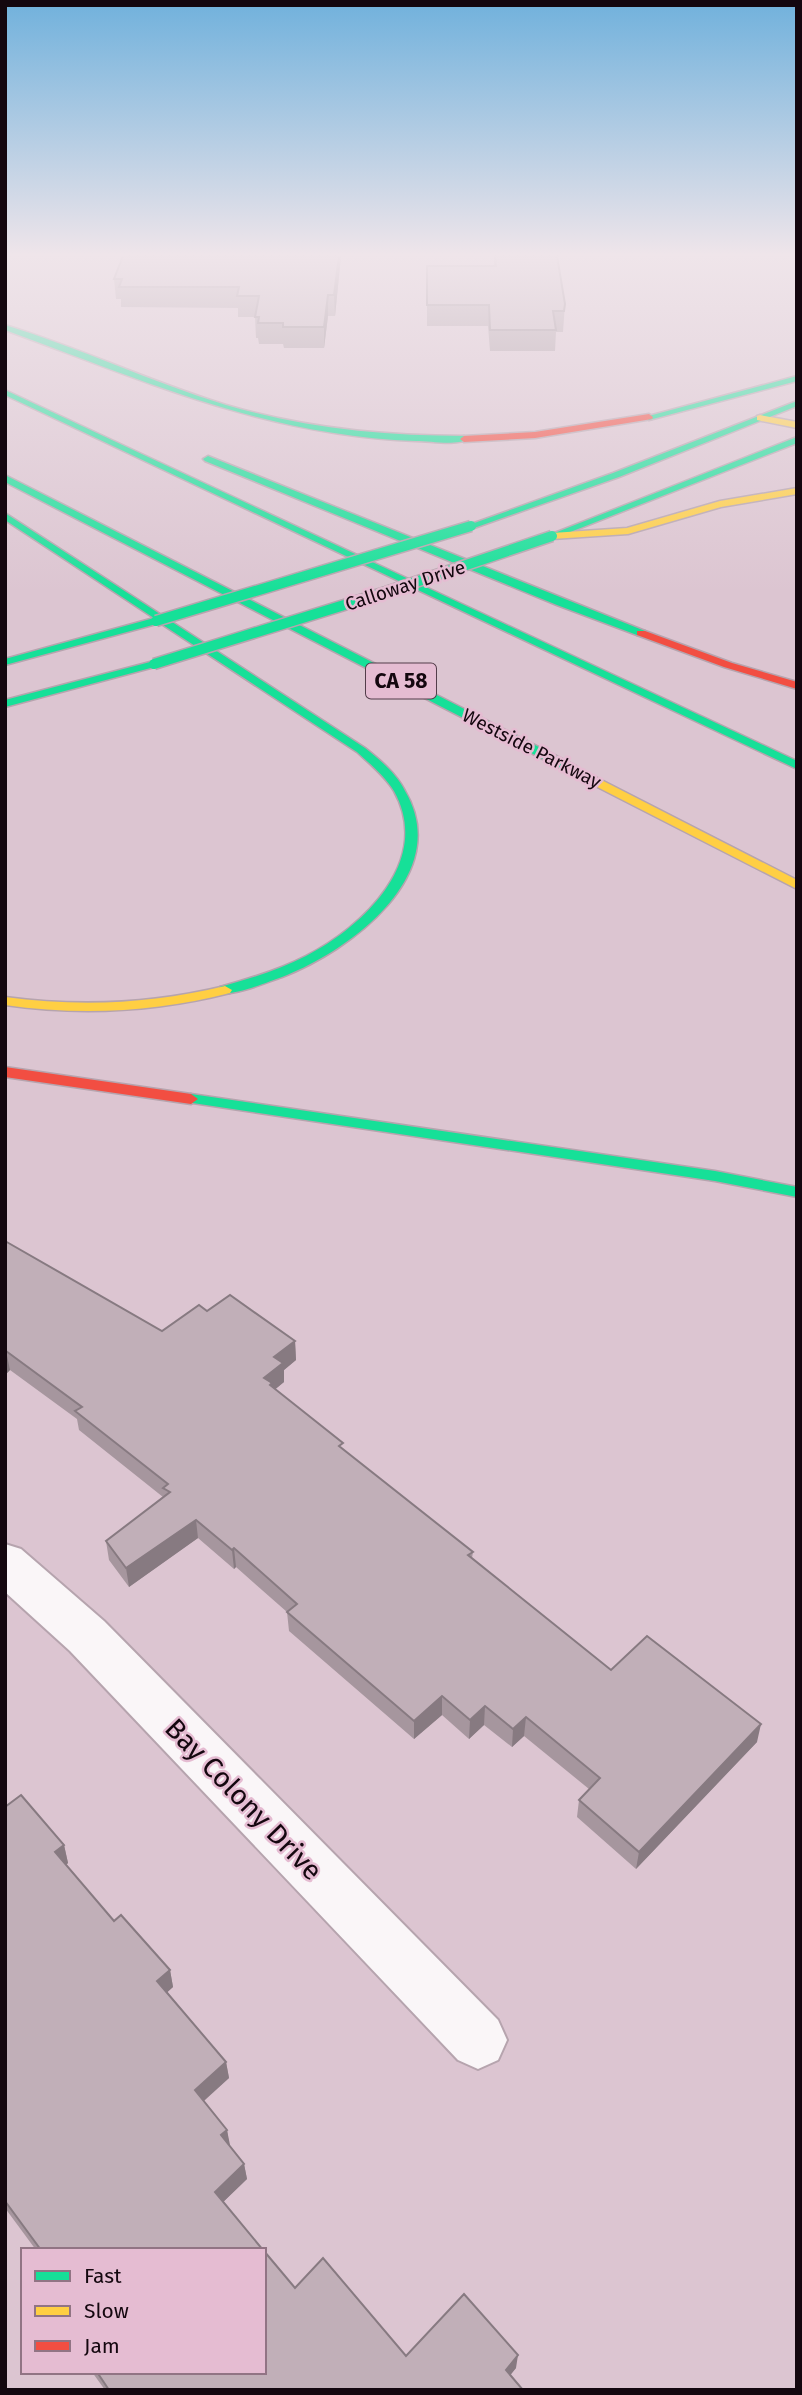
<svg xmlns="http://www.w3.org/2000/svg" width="802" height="2395" font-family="'Fira Sans',sans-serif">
	<rect width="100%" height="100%" fill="#dcc5d1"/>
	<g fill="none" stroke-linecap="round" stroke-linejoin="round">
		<defs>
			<path id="street" d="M 5,1544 L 21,1549 L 104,1621 L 498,2020 L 507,2040 L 498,2060 L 478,2069 L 458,2060 L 70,1651 L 5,1592 Z"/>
			<path id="fast" d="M 5,325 C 80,348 151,382 226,405 C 304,428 383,436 464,436 L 468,439 C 456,446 431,441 416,441 C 264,435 145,381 5,330 Z
				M 797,376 L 797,381 L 649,420 L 645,417 Z
				M 5,390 L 797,761 L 797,769 L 5,395 Z
				M 797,401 L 797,406 L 619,477 L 474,528 L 466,526 L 613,473 Z
				M 797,437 L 797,443 L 555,538 L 547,536 Z
				M 208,456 L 645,631 L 646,633 L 637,635 L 557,605 L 205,461 L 203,459 Z
				M 5,475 L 576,766 L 578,769 L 576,772 L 568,772 L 5,482 Z
				M 5,513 L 365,748 C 380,760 396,773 405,791 C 454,874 350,951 282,977 C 267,982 235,996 220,993 L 218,990 L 220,987 C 249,979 279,970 306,956 C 363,927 433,861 394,791 C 385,776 370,764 357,752 L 160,623 L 5,665 L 5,659 L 154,618 L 5,520 Z
				M 154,661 L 158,662 L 158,666 L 5,707 L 5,700 Z
				M 191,1094 L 715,1171 L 797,1187 L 797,1197 L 715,1181 L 186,1102 L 184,1099 L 186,1096 Z"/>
			<path id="slow" d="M 760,415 L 797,422 L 797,428 L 757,420 L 757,416 Z
				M 797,488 L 797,494 L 721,507 L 628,534 L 552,539 L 547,536 L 552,533 L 627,528 L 720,501 Z
				M 572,765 L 797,880 L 797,889 L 568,772 L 566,769 Z
				M 225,986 L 232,990 L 230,993 C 155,1012 82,1016 5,1005 L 5,997 C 80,1007 151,1004 225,986 Z"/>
			<path id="jam" d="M 649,414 L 653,417 L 652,419 L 535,438 L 464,442 L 460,439 L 464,436 L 535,432 Z
				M 637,631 L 645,631 L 732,663 L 797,682 L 797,689 L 724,667 L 637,635 Z
				M 5,1067 L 191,1094 L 198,1099 L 191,1104 L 5,1077 Z"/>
		</defs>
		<use href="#street" stroke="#b6a4ae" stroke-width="4"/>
		<use href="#fast" stroke="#b6a4ae" stroke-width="3"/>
		<use href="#slow" stroke="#b6a4ae" stroke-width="3"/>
		<use href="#jam" stroke="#b6a4ae" stroke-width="3"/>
		<use href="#street" fill="#faf6f8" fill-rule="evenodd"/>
		<use href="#fast" fill="#16e098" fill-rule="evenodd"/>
		<use href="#slow" fill="#ffcf43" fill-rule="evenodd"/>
		<use href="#jam" fill="#f24e42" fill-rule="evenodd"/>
		<defs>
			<path id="fast-bridge" d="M 156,621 L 471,526
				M 154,664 L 386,592 L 552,536"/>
		</defs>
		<use href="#fast-bridge" stroke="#b6a4ae" stroke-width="13" stroke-linecap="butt"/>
		<use href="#fast-bridge" stroke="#16e098" stroke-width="10"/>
	</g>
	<path fill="#a6969e" d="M 341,256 L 335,316 L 328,316 L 324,348 L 284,348 L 283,344 L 259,344 L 258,338 L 256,338 L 255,317 L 238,317 L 238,308 L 121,307 L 121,299 L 116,299 L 114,279 Z
		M 494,256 L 557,256 L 565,304 L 563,332 L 556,332 L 555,351 L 490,351 L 488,326 L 427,326 L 427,266 L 494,266 Z
		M 5,1241 L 162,1331 L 207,1311 L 295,1341 L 296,1360 L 284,1370 L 284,1382 L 275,1389 L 343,1450 L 473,1552 L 472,1558 L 611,1670 L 757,1742 L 636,1869 L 577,1817 L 579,1800 L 589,1789 L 524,1736 L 512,1747 L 484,1725 L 469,1739 L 442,1715 L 414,1739 L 289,1631 L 287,1612 L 236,1567 L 234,1569 L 198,1538 L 129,1587 L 109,1560 L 106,1541 L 163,1497 L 79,1430 L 77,1419 L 10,1370 L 5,1375 Z
		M 5,1807 L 64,1845 L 68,1863 L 66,1865 L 114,1921 L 170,1970 L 173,1987 L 167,1992 L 226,2062 L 229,2078 L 204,2101 L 227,2130 L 229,2145 L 244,2164 L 247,2179 L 223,2202 L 263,2250 L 36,2250 L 5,2208 Z
		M 295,2288 L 406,2356 L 516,2368 L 510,2375 L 523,2390 L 105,2390 L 92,2372 L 264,2372 Z"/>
	<path fill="#877a81" d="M 339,256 L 341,256 L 335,316 L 334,295 Z
		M 328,295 L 328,316 L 324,348 L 324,327 Z
		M 295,1341 L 296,1360 L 284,1370 L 284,1382 L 272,1392 L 264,1378 L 274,1357 Z
		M 6,1351 L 10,1370 L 5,1375 L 5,1352 Z
		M 196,1520 L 198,1538 L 129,1587 L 126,1568 Z
		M 234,1548 L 236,1567 L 234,1569 L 232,1550 Z
		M 442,1696 L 442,1715 L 414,1739 L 414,1721 Z
		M 485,1706 L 484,1725 L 469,1739 L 470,1720 Z
		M 526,1717 L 524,1736 L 512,1747 L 513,1729 Z
		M 761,1724 L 757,1742 L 636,1869 L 639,1852 Z
		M 64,1845 L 68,1863 L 60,1870 L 55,1852 Z
		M 170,1970 L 173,1987 L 161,1998 L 157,1981 Z
		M 226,2062 L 229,2078 L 198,2106 L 195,2090 Z
		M 227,2130 L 230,2145 L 224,2151 L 221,2135 Z
		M 244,2164 L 247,2179 L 218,2207 L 215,2192 Z
		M 518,2355 L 516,2368 L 504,2383 L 506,2370 Z"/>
	<path fill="#c1afb8" stroke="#877a81" stroke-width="2" d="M 123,256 L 339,256 L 334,295 L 328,295 L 324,327 L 283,327 L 283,323 L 258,323 L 259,317 L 255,317 L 259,296 L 237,296 L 239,287 L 119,287 L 122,279 L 114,279 Z
		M 495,256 L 557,256 L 565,304 L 564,311 L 553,311 L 556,330 L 490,330 L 489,305 L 427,305 L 427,266 L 496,266 Z
		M 5,1241 L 162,1331 L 199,1305 L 207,1311 L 230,1295 L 295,1341 L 274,1357 L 283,1363 L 264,1378 L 272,1383 L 270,1385 L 343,1443 L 339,1446 L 473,1552 L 468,1555 L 611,1670 L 647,1636 L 761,1724 L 639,1852 L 579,1800 L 600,1778 L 526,1717 L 513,1729 L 485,1706 L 470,1720 L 442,1696 L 414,1721 L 287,1612 L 297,1604 L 234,1548 L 232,1550 L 196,1520 L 126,1568 L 106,1541 L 170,1492 L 163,1488 L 168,1484 L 75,1411 L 82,1407 L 6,1351 L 5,1352 Z
		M 21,1795 L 64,1845 L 55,1852 L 114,1921 L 121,1915 L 170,1970 L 157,1981 L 226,2062 L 195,2090 L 227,2130 L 221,2135 L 244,2164 L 215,2192 L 263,2250 L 41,2250 L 5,2201 L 5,1807 Z
		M 264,2251 L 295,2288 L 323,2258 L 406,2356 L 464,2294 L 518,2355 L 506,2370 L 523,2390 L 109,2390 L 97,2372 L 264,2372 Z"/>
	<linearGradient id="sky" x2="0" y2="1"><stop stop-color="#70b1dc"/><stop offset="0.43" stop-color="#efe5ea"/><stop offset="1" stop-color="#efe5ea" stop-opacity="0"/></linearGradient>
	<rect width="802" height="592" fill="url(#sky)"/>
	<g text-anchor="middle" stroke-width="5" stroke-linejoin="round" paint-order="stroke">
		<g font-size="19" fill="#14070f" stroke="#e5bcd2">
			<text transform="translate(405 585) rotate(-18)" y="7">Calloway Drive</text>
			<text transform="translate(532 748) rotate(27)" y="7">Westside Parkway</text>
		</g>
		<rect fill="#e5bcd2" stroke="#533d4a" stroke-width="2" x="366" y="663.5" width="70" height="35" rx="5"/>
		<g font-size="21" font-weight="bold" fill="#14070f">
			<text x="401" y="688">CA 58</text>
		</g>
		<g font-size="28" fill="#14070f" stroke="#e5bcd2">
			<text transform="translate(244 1799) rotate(46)" y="10">Bay Colony Drive</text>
		</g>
	</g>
	<rect width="802" height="2395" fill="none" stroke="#14070f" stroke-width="14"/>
	<rect x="21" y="2248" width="245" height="126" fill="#e5bcd2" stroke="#917484" stroke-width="2"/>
	<rect x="35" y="2271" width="35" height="10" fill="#16e098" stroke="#917484" stroke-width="2"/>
	<text x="84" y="2283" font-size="21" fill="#14070f">Fast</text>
	<rect x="35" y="2306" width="35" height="10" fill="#ffcf43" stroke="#917484" stroke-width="2"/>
	<text x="84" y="2318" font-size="21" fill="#14070f">Slow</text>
	<rect x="35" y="2341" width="35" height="10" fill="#f24e42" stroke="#917484" stroke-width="2"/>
	<text x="84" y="2353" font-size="21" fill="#14070f">Jam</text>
</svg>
